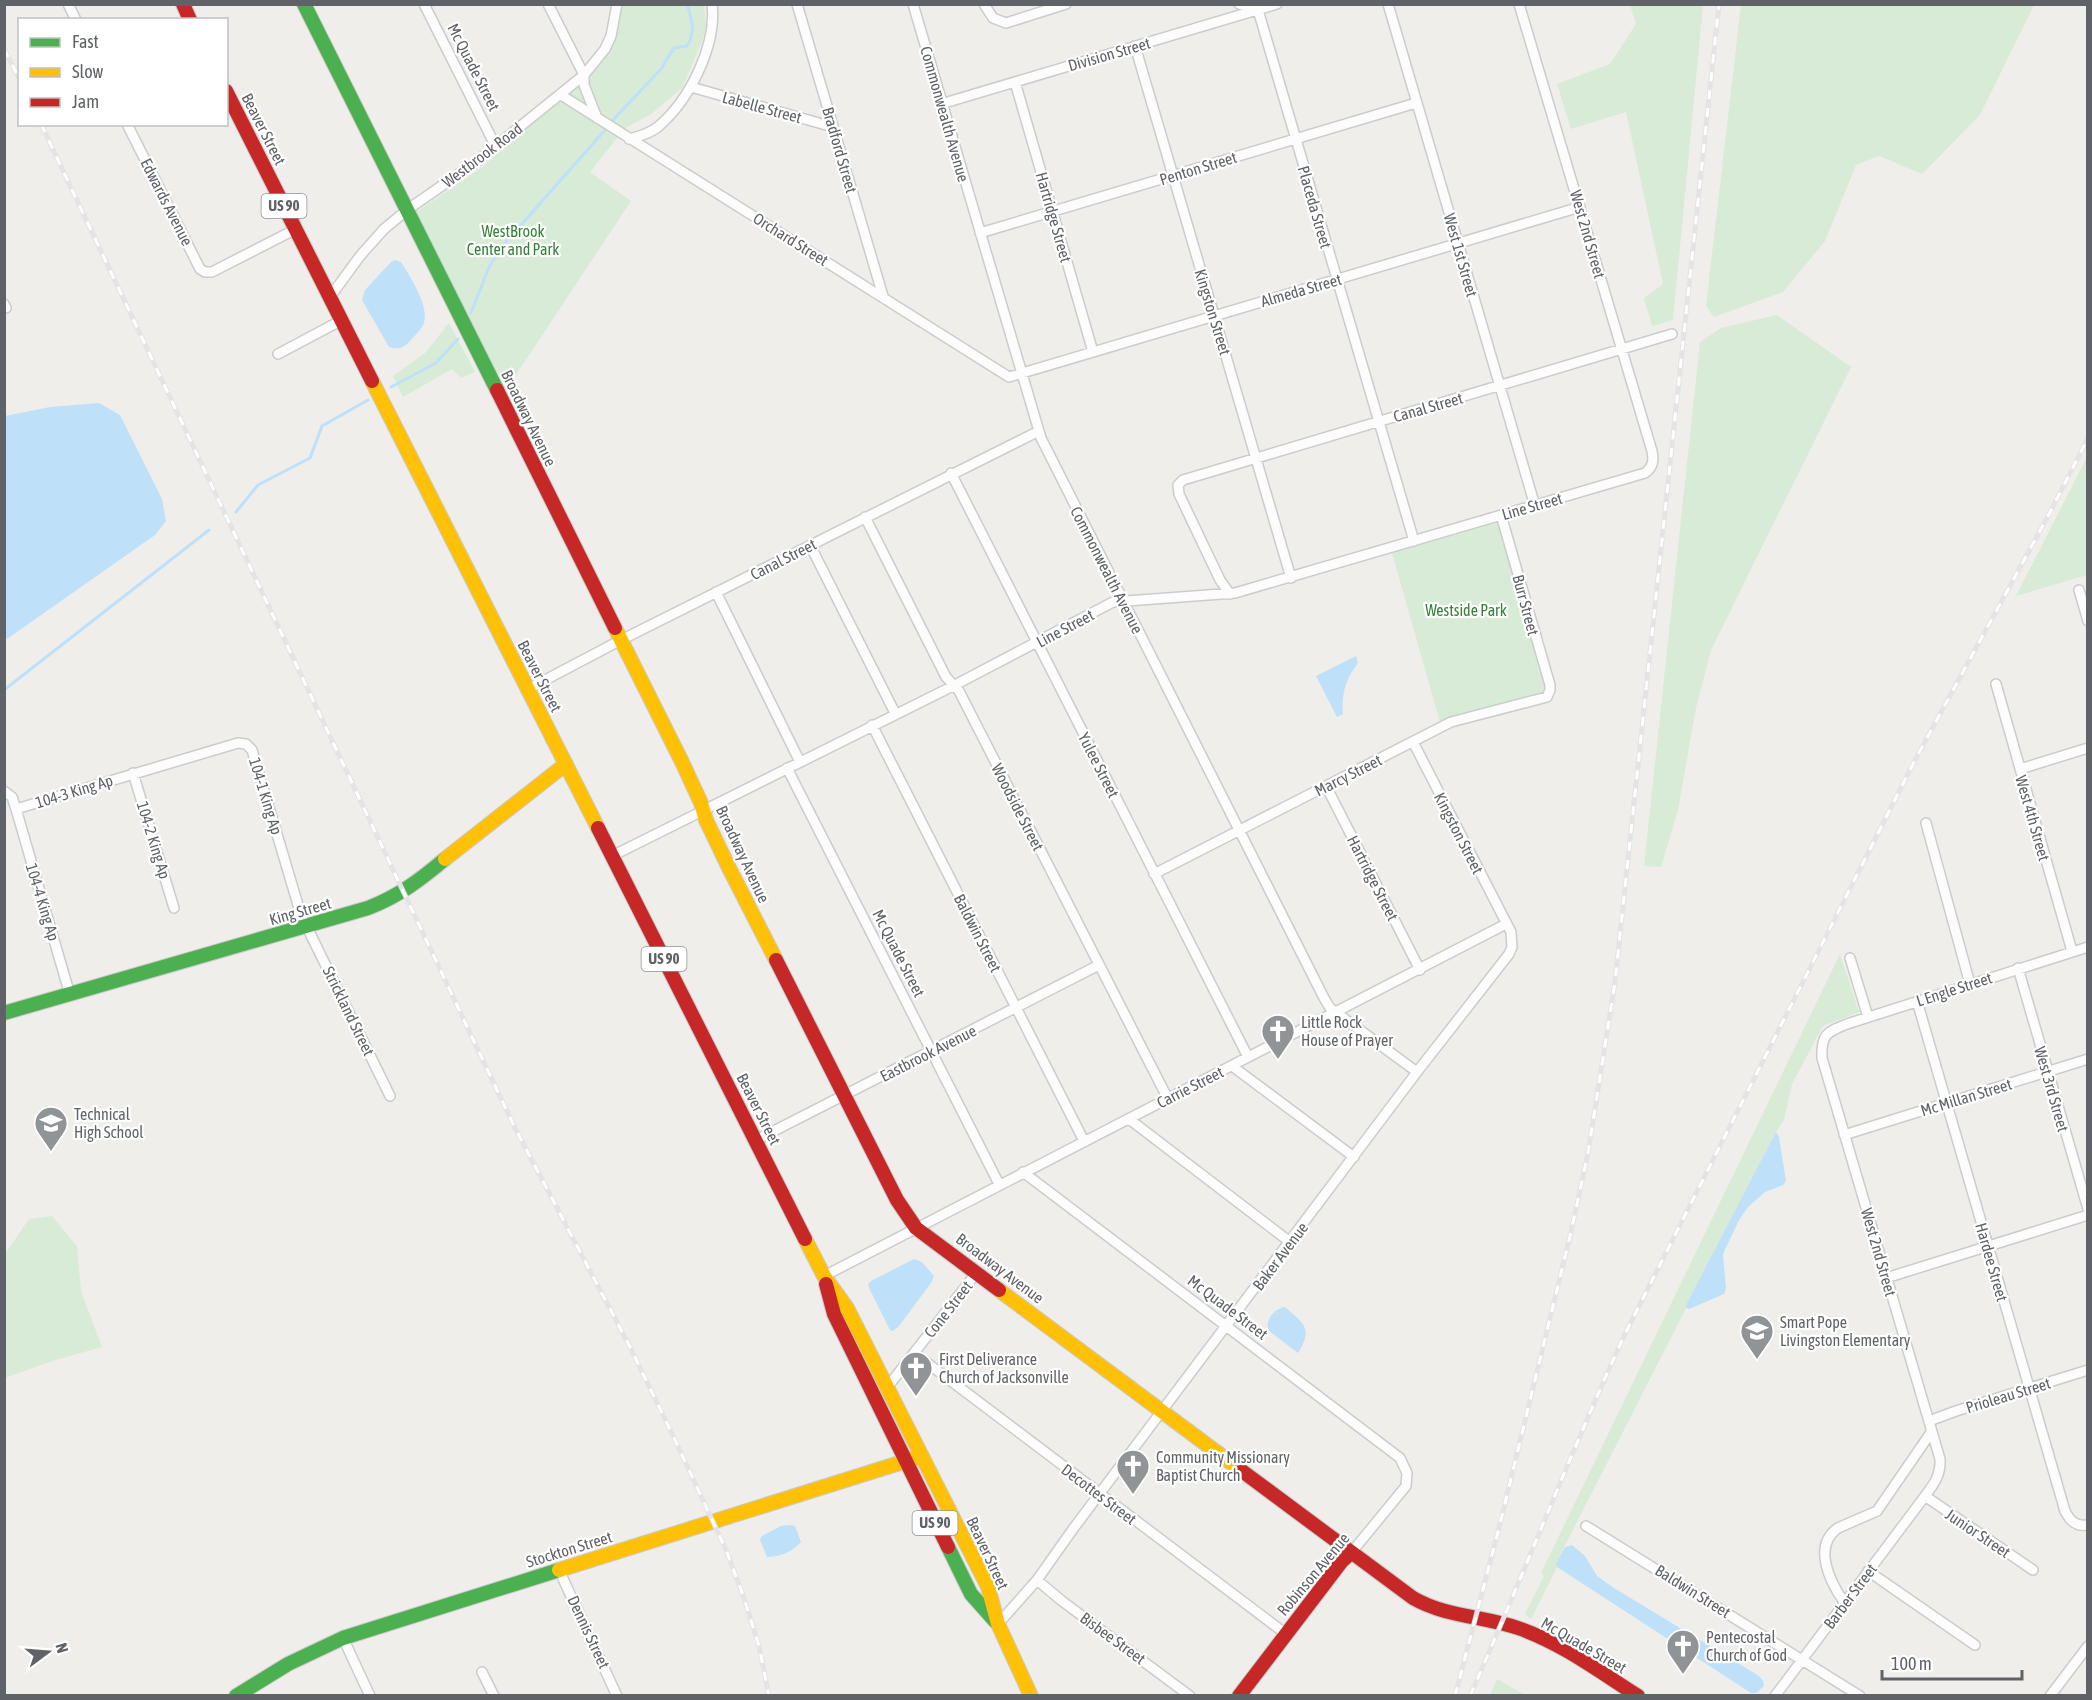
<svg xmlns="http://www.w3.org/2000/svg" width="2092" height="1700" font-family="'Asap Condensed',sans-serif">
	<rect width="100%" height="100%" fill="#efeeea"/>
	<path fill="#d8ebd6" d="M 622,5 L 704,5 L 706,25 L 702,42 L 682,88 L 650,115 L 625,128 L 590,172 L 631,201 L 504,393 L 415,213 L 481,168 L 545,112 L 607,53 L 618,31 Z
		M 1630,5 L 1703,5 L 1673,320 L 1652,326 L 1644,298 L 1663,284 L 1626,112 L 1571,129 L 1557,84 L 1610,64 L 1636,24 Z
		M 1741,5 L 2034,5 L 1980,115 L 1922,174 L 1879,156 L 1856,165 L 1825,241 L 1783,292 L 1714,317 L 1706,306 Z
		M 1777,315 L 1851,367 L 1711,650 L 1696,708 L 1678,810 L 1661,867 L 1644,866 L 1700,342 L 1721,328 Z
		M 449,323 L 475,372 L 461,378 L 452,369 L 403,397 L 393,376 L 425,353 Z
		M 2087,457 L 2087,575 L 2016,596 Z
		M 1499,522 L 1549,701 L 1462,723 L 1458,715 L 1440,722 L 1392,553 Z
		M 1840,954 L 1859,1012 L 1823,1026 L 1792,1084 L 1784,1120 L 1776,1132 L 1556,1563 L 1557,1567 L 1531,1619 L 1525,1614 L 1544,1576 L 1541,1573 Z
		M 52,1216 L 77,1246 L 81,1291 L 102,1347 L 52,1361 L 5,1378 L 4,1314 L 6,1311 L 5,1254 L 29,1219 Z
		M 1497,1679 L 1525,1695 L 1490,1695 Z"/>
	<path fill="#bfe0f9" d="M 395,260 L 401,262 C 410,277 433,310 422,327 C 419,332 414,336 410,341 C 403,348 399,350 389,347 L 362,300 L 365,290 L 391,262 Z
		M 99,403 L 120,415 L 162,499 L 166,521 L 155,535 L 7,639 L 5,638 L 5,416 L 50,407 Z
		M 1356,656 L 1358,663 C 1346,678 1341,695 1343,714 L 1337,717 L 1316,676 Z
		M 1776,1132 L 1779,1137 L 1786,1181 L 1783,1185 L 1765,1192 L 1748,1207 L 1739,1220 L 1723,1254 L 1726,1288 L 1724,1294 L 1689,1309 L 1685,1307 Z
		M 914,1259 L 922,1262 L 934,1276 L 931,1283 L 899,1326 L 893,1331 L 890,1330 L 869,1288 L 868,1284 L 871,1281 Z
		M 1285,1307 C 1303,1323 1314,1328 1298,1353 L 1269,1331 C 1264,1320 1274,1309 1285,1307 Z
		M 790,1525 L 795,1526 L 801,1542 C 793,1552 779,1557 767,1557 L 760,1540 L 762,1536 L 781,1526 Z
		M 1572,1545 L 1585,1556 L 1597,1576 L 1614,1588 L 1759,1676 L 1763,1681 L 1764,1686 L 1756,1693 L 1751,1693 L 1557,1567 L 1556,1563 L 1565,1547 Z"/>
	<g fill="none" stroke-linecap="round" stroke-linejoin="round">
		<path stroke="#bfe0f9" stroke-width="3" d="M 613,120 L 661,69 L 674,48 L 687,46 C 696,32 692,19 687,4
			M 471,313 L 489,267 L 505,243 L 606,129
			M 391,387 L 436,363 L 458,339
			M 236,512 L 258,485 L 310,458 L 322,426 L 368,400
			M 4,690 L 209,530"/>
		<defs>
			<path id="street" d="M 68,4 L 76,20
				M 424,4 L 495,145
				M 548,4 L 584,75 L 584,85 L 597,118
				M 797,4 L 883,296
				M 913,4 L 1041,438 L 1324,998 L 1330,1008 L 1417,1072
				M 984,4 L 993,18 L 1006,23 L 1066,4
				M 1239,4 L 1258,10 L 1414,541
				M 1388,4 L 1535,506
				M 1135,46 L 1291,578
				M 1015,82 L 1093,352
				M 691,87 L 833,127
				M 561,95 L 1009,377 L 1580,207
				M 941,104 L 1277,4
				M 127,124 L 200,269 L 205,272 L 212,272 L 296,229
				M 629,139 C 640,136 651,133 659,126 C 690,99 717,45 712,4
				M 980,233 L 1416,103
				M 330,297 L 360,256 L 384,229 L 407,210 L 476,162 L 584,75 L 605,49 L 611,36 L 617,4
				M 4,304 L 6,308
				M 278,354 L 342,320
				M 951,473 L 1248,1057
				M 865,517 L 946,677 L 959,691 L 1168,1099
				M 810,545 L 895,713
				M 2079,590 L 2088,621
				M 716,592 L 800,762
				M 1230,594 L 1220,580 L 1179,494 L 1178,485 L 1183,480 L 1672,334
				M 1996,684 L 2072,951
				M 528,689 L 621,640 L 1039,431
				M 872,725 L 1084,1141
				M 787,768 L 999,1184
				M 2020,769 L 2088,748
				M 133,773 L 174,908
				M 1326,786 L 1420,970
				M 4,791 L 12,797 L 16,809 L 70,995
				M 16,809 L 238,743 L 246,744 L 252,750 L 301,915 L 390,1096
				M 1926,823 L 1970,984
				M 612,856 L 953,686 L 1113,602 L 1235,593 L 1645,473 C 1653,467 1654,461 1652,451 L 1519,4
				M 1154,874 L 1451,722 L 1547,697 L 1550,690 L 1550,685 L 1501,515
				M 1850,958 L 1868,1017
				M 2018,968 L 2088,1209
				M 1917,1001 L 2065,1511 C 2070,1521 2076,1527 2088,1525
				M 1232,1066 L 1354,1157
				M 1129,1119 L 1290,1242
				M 1844,1135 L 2088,1059
				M 756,1140 L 1099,965
				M 1023,1172 L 1400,1458 L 1407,1473 L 1406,1486 L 1351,1553
				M 824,1276 L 1506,924
				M 1886,1278 L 2088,1215
				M 914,1353 L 1286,1634
				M 886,1389 L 977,1272
				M 1929,1421 L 1956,1411 L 2088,1370
				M 1925,1496 L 2033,1570
				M 1586,1526 L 1860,1696
				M 559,1570 L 617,1696
				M 1868,1571 L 1975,1645
				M 1037,1580 L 1062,1601 L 1190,1696
				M 1844,1602 C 1830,1582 1812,1546 1838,1528 L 1877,1511 L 1932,1431
				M 998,1624 L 1037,1580 L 1073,1529 L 1417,1072 L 1509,954 L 1512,947 L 1511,932 L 1413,742
				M 343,1638 L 370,1696
				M 482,1672 L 494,1696
				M 1775,1696 L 1925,1496 C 1934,1484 1941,1475 1940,1459 L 1822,1058 C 1821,1034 1827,1032 1847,1024 L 2088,947
				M 2050,1696 L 2088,1646"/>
			<path id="fast" d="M 304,4 L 497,390
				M 4,1013 L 368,908 C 399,896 420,880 445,859
				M 948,1547 L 971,1594 L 995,1621
				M 236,1696 L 288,1664 L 343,1638 L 559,1570"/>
			<path id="slow" d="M 372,381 L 598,828
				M 615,628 L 682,762 L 701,803 L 706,820 L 729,868 L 776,960
				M 445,859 L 566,764
				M 805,1239 L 824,1276 L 847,1308 L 988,1587 L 998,1624 L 1031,1696
				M 999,1290 L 1242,1471
				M 559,1570 L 922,1456"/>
			<path id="jam" d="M 183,4 L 190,20
				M 226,91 L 372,381
				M 497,390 L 615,628
				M 598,828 L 805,1239
				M 776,960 L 897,1200 L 916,1228 L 999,1290
				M 826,1284 L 834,1314 L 948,1547
				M 1242,1471 L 1413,1598 C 1446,1617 1483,1616 1518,1628 C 1562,1643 1600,1672 1638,1696
				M 1239,1696 L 1342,1561 L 1351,1553"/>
		</defs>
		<use href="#street" stroke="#cbcccc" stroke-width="12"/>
		<use href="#fast" stroke="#cacacb" stroke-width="16"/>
		<use href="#slow" stroke="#cacacb" stroke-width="16"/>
		<use href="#jam" stroke="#cacacb" stroke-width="16"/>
		<use href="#street" stroke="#fdfcfc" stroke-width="9"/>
		<use href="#fast" stroke="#4caf50" stroke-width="14"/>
		<use href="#slow" stroke="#ffc107" stroke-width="14"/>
		<use href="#jam" stroke="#c62828" stroke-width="14"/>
		<defs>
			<path id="rail" d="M 4,49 L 20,80
				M 41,124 L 514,1126 L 629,1345 L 677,1444 L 726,1550 L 743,1595 L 759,1646 L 769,1696
				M 1455,1696 L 1498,1532 L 1571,1232 L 1588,1153 L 1615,982 L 1719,4
				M 1470,1696 C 1523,1576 1570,1454 1624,1336 L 1915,760 L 2047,518 L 2088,438"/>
		</defs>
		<use href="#rail" stroke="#e4e4e4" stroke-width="5"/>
		<use href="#rail" stroke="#fff" stroke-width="3" stroke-dasharray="9" stroke-linecap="butt"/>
	</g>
	<defs>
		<symbol id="church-pin" viewBox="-11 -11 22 30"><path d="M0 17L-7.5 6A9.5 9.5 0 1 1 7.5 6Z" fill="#919496" stroke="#fff"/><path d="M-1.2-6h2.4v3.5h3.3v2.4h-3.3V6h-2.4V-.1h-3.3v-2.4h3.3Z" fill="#fff"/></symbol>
		<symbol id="school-pin" viewBox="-11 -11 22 30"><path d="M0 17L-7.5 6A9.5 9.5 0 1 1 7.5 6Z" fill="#919496" stroke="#fff"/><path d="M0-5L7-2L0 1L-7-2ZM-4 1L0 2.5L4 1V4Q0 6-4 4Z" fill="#fff"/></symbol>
	</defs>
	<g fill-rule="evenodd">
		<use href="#church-pin" x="1259" y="1012" width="38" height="52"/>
		<use href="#school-pin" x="32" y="1104" width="38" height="52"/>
		<use href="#school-pin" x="1738" y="1312" width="38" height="52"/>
		<use href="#church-pin" x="897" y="1349" width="38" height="52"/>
		<use href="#church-pin" x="1114" y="1447" width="38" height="52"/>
		<use href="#church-pin" x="1664" y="1627" width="38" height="52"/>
	</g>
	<g text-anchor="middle" stroke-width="4.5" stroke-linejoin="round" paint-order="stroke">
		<g fill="#fff" stroke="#8f9295" stroke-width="1.5">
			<rect x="261.5" y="194" width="45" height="24" rx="4.5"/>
			<rect x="641.5" y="947" width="45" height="24" rx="4.5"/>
			<rect x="912.5" y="1511" width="45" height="24" rx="4.5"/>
		</g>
		<g font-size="15" font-weight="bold" fill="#5f6368">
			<text x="284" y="211">US 90</text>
			<text x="664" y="964">US 90</text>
			<text x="935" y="1528">US 90</text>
		</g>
		<g font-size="16" fill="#5f6368" stroke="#fff">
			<text transform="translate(1109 54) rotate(-16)" y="6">Division Street</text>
			<text transform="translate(474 67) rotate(63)" y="6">Mc Quade Street</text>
			<text transform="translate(762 107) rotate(15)" y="6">Labelle Street</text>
			<text transform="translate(945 114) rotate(74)" y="6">Commonwealth Avenue</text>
			<text transform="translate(264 129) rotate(63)" y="6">Beaver Street</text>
			<text transform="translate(840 150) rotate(74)" y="6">Bradford Street</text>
			<text transform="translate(482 155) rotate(-37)" y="6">Westbrook Road</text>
			<text transform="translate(1198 168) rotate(-17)" y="6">Penton Street</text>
			<text transform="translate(167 202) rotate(63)" y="6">Edwards Avenue</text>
			<text transform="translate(1315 207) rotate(74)" y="6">Placeda Street</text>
			<text transform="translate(1054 217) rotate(74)" y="6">Hartridge Street</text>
			<text transform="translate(1588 234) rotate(74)" y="6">West 2nd Street</text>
			<text transform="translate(791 239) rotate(32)" y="6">Orchard Street</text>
			<text transform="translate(1461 255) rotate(74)" y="6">West 1st Street</text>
			<text transform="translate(1301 290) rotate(-16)" y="6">Almeda Street</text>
			<text transform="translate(1213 312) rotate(73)" y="6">Kingston Street</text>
			<text transform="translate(1428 407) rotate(-16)" y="6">Canal Street</text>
			<text transform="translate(529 418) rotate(64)" y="6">Broadway Avenue</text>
			<text transform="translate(1532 506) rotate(-16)" y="6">Line Street</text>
			<text transform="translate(783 559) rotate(-27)" y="6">Canal Street</text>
			<text transform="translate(1107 570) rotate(63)" y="6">Commonwealth Avenue</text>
			<text transform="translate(1526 605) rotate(75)" y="6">Burr Street</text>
			<text transform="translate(1065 628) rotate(-28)" y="6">Line Street</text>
			<text transform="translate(540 676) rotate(63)" y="6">Beaver Street</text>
			<text transform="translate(1099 765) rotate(63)" y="6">Yulee Street</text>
			<text transform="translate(1348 775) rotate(-27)" y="6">Marcy Street</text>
			<text transform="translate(74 791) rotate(-17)" y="6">104-3 King Ap</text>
			<text transform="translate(266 796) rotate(73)" y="6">104-1 King Ap</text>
			<text transform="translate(1018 807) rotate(63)" y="6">Woodside Street</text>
			<text transform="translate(2033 818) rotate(74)" y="6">West 4th Street</text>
			<text transform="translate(1459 833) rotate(63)" y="6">Kingston Street</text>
			<text transform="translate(154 840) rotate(73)" y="6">104-2 King Ap</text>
			<text transform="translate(743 854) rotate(65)" y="6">Broadway Avenue</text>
			<text transform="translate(1373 878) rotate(63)" y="6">Hartridge Street</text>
			<text transform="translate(43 902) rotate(73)" y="6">104-4 King Ap</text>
			<text transform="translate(300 911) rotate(-16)" y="6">King Street</text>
			<text transform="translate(978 933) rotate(63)" y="6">Baldwin Street</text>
			<text transform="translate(899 953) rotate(63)" y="6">Mc Quade Street</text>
			<text transform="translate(1954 989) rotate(-18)" y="6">L Engle Street</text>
			<text transform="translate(349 1011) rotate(64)" y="6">Strickland Street</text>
			<text transform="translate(928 1053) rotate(-27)" y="6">Eastbrook Avenue</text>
			<text transform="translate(1190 1087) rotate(-27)" y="6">Carrie Street</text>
			<text transform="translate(2052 1089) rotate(74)" y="6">West 3rd Street</text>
			<text transform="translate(1966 1097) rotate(-17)" y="6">Mc Millan Street</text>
			<text transform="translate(759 1109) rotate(63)" y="6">Beaver Street</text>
			<text transform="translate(1879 1252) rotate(74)" y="6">West 2nd Street</text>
			<text transform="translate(1280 1256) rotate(-53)" y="6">Baker Avenue</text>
			<text transform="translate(1992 1262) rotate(74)" y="6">Hardee Street</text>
			<text transform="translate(1000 1268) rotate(37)" y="6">Broadway Avenue</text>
			<text transform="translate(1228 1307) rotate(37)" y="6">Mc Quade Street</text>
			<text transform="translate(948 1309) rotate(-52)" y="6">Cone Street</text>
			<text transform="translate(2008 1395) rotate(-17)" y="6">Prioleau Street</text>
			<text transform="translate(1099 1494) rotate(37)" y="6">Decottes Street</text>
			<text transform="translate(1978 1533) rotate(34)" y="6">Junior Street</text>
			<text transform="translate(569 1549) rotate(-17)" y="6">Stockton Street</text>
			<text transform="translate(988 1553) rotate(65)" y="6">Beaver Street</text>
			<text transform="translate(1313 1574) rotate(-50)" y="6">Robinson Avenue</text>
			<text transform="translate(1693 1591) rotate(32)" y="6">Baldwin Street</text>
			<text transform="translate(1850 1596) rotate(-53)" y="6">Barber Street</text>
			<text transform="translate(589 1632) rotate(65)" y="6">Dennis Street</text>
			<text transform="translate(1113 1638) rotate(36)" y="6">Bisbee Street</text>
			<text transform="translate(1584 1645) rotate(30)" y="6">Mc Quade Street</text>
		</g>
		<g font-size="16" fill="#348238" stroke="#fff">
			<text x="513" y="237">WestBrook<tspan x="513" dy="18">Center and Park</tspan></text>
			<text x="1466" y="616">Westside Park</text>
		</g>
		<g font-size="16" fill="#5f6368" stroke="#fff" text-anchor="start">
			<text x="1301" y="1028">Little Rock<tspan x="1301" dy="18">House of Prayer</tspan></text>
			<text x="74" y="1120">Technical<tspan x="74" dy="18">High School</tspan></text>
			<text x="1780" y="1328">Smart Pope<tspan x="1780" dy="18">Livingston Elementary</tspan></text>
			<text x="939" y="1365">First Deliverance<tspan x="939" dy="18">Church of Jacksonville</tspan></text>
			<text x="1156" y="1463">Community Missionary<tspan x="1156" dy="18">Baptist Church</tspan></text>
			<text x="1706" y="1643">Pentecostal<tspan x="1706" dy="18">Church of God</tspan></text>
		</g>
	</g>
	<rect width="2092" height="1700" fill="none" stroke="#5f6368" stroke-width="12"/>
	<rect x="18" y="18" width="210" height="108" fill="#ffffff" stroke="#bfc1c3" stroke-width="1.5"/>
	<rect x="30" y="38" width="30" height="9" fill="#4caf50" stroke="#bfc1c3" stroke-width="1.5"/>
	<text x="72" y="48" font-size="18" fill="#5f6368">Fast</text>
	<rect x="30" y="68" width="30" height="9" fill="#ffc107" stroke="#bfc1c3" stroke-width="1.5"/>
	<text x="72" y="78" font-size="18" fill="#5f6368">Slow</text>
	<rect x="30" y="98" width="30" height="9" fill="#c62828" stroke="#bfc1c3" stroke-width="1.5"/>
	<text x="72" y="108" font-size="18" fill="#5f6368">Jam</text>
	<g transform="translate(48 1652) rotate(74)" stroke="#ffffff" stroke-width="4.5" paint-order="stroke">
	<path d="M0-4.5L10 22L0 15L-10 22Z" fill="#5f6368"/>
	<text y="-9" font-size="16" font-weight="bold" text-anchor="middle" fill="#5f6368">N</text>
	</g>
	<path d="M1882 1670v9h140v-9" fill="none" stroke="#5f6368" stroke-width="3"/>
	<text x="1891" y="1670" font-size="18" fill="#5f6368" stroke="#ffffff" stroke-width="4.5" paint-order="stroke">100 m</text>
</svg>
